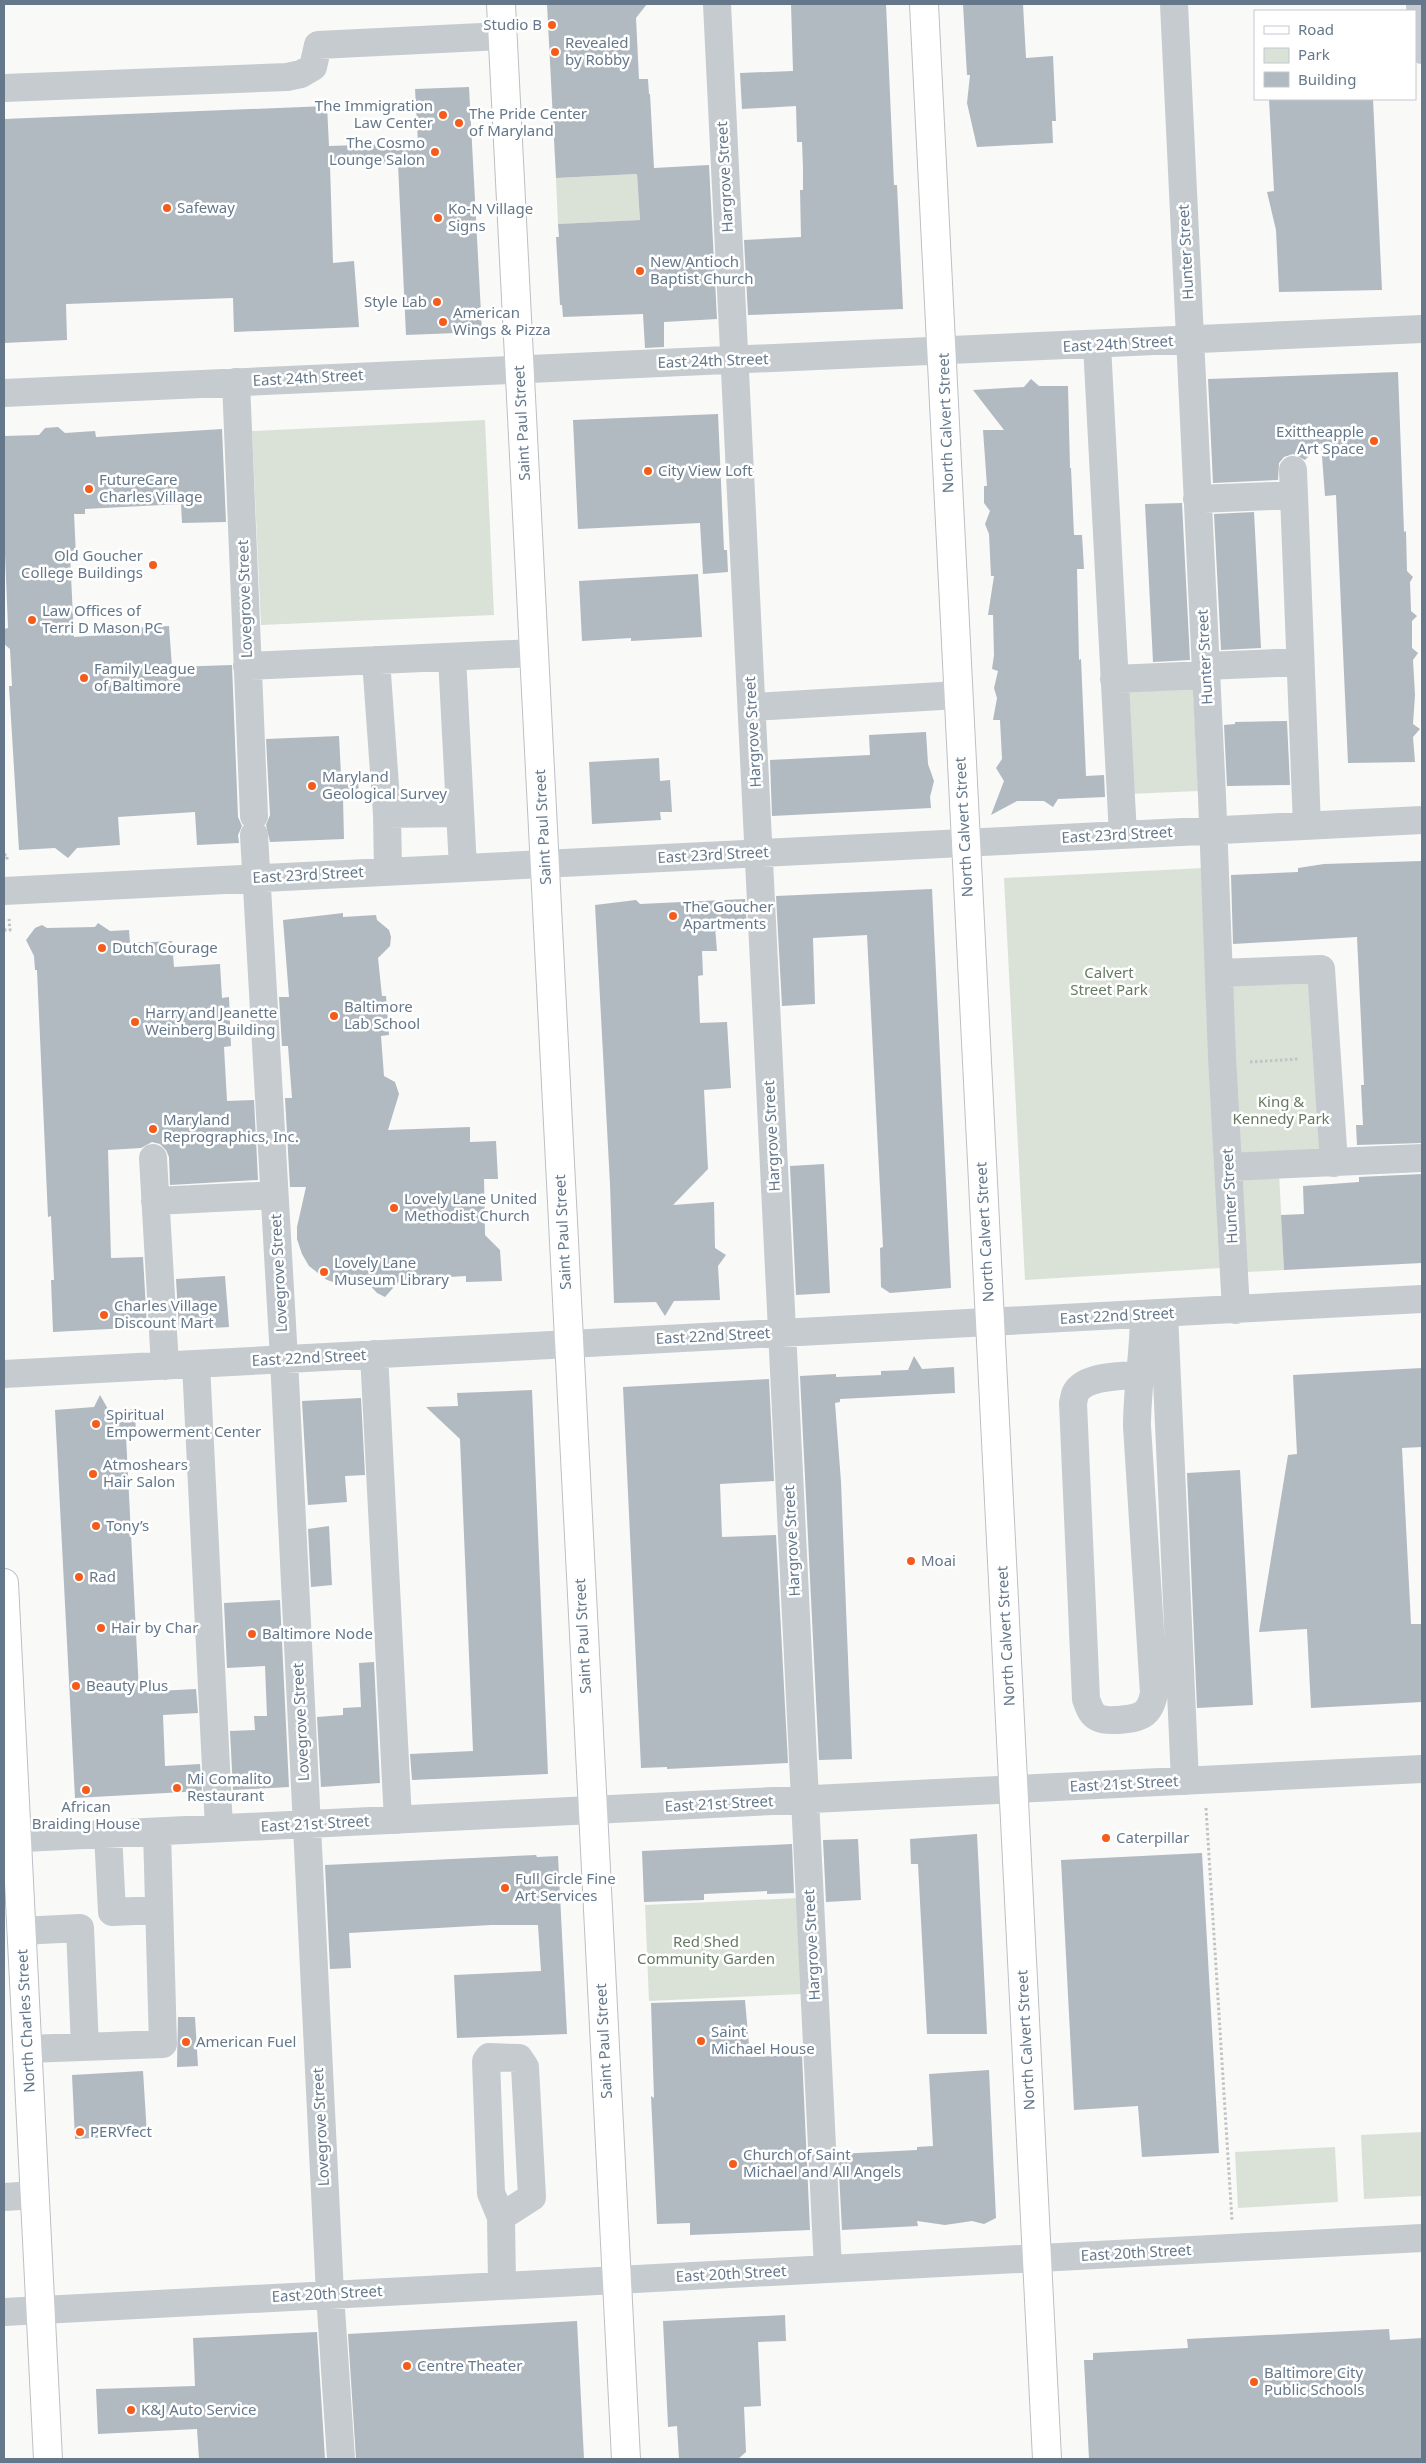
<svg xmlns="http://www.w3.org/2000/svg" width="1426" height="2463" font-family="'Noto Sans',sans-serif">
	<rect width="100%" height="100%" fill="#f9f9f7"/>
	<path fill="#dae2d7" d="M 637,174 L 640,220 L 558,224 L 556,178 Z
		M 485,420 L 494,615 L 261,625 L 252,431 Z
		M 1193,686 L 1198,791 L 1129,794 L 1125,689 Z
		M 1203,868 L 1222,1268 L 1025,1280 L 1004,878 Z
		M 1316,966 L 1329,1155 L 1240,1160 L 1230,970 Z
		M 1279,1172 L 1284,1270 L 1247,1272 L 1242,1174 Z
		M 798,1898 L 802,1994 L 649,2001 L 645,1905 Z
		M 1422,2132 L 1422,2196 L 1364,2199 L 1361,2135 Z
		M 1335,2147 L 1338,2202 L 1238,2208 L 1235,2152 Z"/>
	<path fill="#b1b9c1" d="M 547,4 L 647,4 L 636,18 L 639,79 L 648,79 L 649,94 L 650,94 L 654,168 L 709,165 L 717,319 L 664,322 L 664,347 L 645,348 L 643,314 L 563,317 L 562,305 L 560,305 L 556,237 L 559,237 L 558,224 L 640,220 L 637,174 L 556,178 Z
		M 791,4 L 886,4 L 894,185 L 897,185 L 903,309 L 748,315 L 744,240 L 801,237 L 800,190 L 803,190 L 803,168 L 802,142 L 797,142 L 796,106 L 742,109 L 740,73 L 793,71 Z
		M 963,4 L 1023,4 L 1026,58 L 1053,56 L 1056,121 L 1052,121 L 1053,143 L 977,147 L 967,103 L 970,75 L 967,75 Z
		M 469,87 L 482,332 L 406,335 L 398,164 L 330,165 L 333,263 L 354,261 L 359,327 L 234,332 L 233,298 L 66,304 L 67,340 L 4,343 L 4,119 L 327,106 L 329,146 L 418,143 L 415,89 Z
		M 1269,99 L 1373,99 L 1382,290 L 1279,292 L 1276,230 L 1267,192 L 1274,191 Z
		M 1398,372 L 1404,532 L 1406,531 L 1407,571 L 1413,577 L 1410,582 L 1411,611 L 1417,616 L 1412,621 L 1412,648 L 1418,653 L 1413,660 L 1415,695 L 1413,724 L 1420,729 L 1413,737 L 1415,762 L 1348,763 L 1336,495 L 1325,496 L 1321,443 L 1305,460 L 1293,454 L 1284,457 L 1279,463 L 1278,480 L 1213,483 L 1208,379 Z
		M 1031,379 L 1039,386 L 1068,386 L 1070,468 L 1071,468 L 1074,535 L 1082,535 L 1084,569 L 1077,569 L 1079,660 L 1081,659 L 1086,776 L 1104,775 L 1105,797 L 1058,799 L 1053,807 L 1044,801 L 1017,801 L 991,815 L 1004,781 L 996,768 L 1002,759 L 1000,720 L 993,720 L 997,698 L 994,688 L 998,671 L 992,669 L 994,655 L 993,615 L 988,615 L 994,576 L 991,576 L 989,534 L 985,524 L 990,511 L 984,503 L 984,486 L 987,486 L 983,430 L 1004,430 L 973,390 L 1024,387 Z
		M 718,414 L 724,550 L 727,550 L 728,572 L 703,574 L 700,523 L 578,529 L 573,420 Z
		M 58,427 L 65,433 L 95,431 L 96,437 L 222,429 L 226,522 L 182,523 L 181,504 L 85,509 L 85,514 L 74,514 L 76,556 L 70,556 L 74,637 L 133,633 L 132,628 L 169,626 L 172,667 L 232,665 L 238,817 L 242,826 L 238,835 L 239,843 L 197,845 L 195,812 L 118,817 L 120,845 L 77,848 L 68,858 L 55,848 L 19,850 L 9,686 L 12,686 L 10,649 L 4,644 L 4,629 L 8,628 L 4,529 L 4,436 L 39,435 L 45,428 Z
		M 1182,503 L 1190,660 L 1153,662 L 1145,504 Z
		M 1254,512 L 1261,648 L 1221,650 L 1214,514 Z
		M 698,574 L 702,637 L 631,641 L 631,638 L 582,641 L 579,581 Z
		M 1287,721 L 1290,785 L 1227,786 L 1224,725 L 1235,724 L 1235,722 Z
		M 926,732 L 928,764 L 934,781 L 930,797 L 931,808 L 772,816 L 770,760 L 870,755 L 869,735 Z
		M 339,736 L 341,775 L 358,775 L 359,797 L 343,798 L 344,839 L 270,842 L 266,825 L 270,815 L 266,739 Z
		M 659,758 L 660,781 L 670,780 L 672,812 L 660,812 L 661,820 L 592,824 L 589,762 Z
		M 1422,861 L 1422,1143 L 1357,1145 L 1356,1125 L 1363,1125 L 1361,1085 L 1364,1085 L 1357,937 L 1233,944 L 1231,875 L 1298,872 L 1298,868 L 1324,864 Z
		M 932,889 L 951,1288 L 890,1293 L 881,1287 L 880,1248 L 883,1247 L 867,935 L 813,938 L 815,1004 L 782,1006 L 776,896 Z
		M 745,899 L 747,926 L 715,927 L 717,951 L 702,951 L 703,975 L 698,976 L 700,1023 L 727,1022 L 731,1088 L 704,1090 L 708,1169 L 673,1205 L 714,1202 L 715,1248 L 726,1255 L 718,1266 L 720,1300 L 674,1301 L 665,1316 L 656,1302 L 614,1303 L 610,1184 L 595,905 L 636,900 L 640,904 Z
		M 343,913 L 343,917 L 376,915 L 377,920 L 389,930 L 391,937 L 390,946 L 378,958 L 382,996 L 386,996 L 389,1035 L 381,1036 L 384,1076 L 395,1082 L 399,1094 L 388,1130 L 470,1127 L 470,1142 L 496,1141 L 498,1179 L 484,1179 L 485,1235 L 500,1250 L 502,1281 L 466,1282 L 466,1276 L 400,1280 L 385,1297 L 377,1293 L 368,1283 L 342,1285 L 327,1280 L 309,1266 L 302,1254 L 297,1239 L 297,1227 L 306,1187 L 290,1187 L 285,1098 L 292,1098 L 288,1046 L 282,1046 L 279,997 L 289,997 L 283,920 Z
		M 98,923 L 110,931 L 129,930 L 130,943 L 172,941 L 174,967 L 220,964 L 222,998 L 229,997 L 231,1046 L 224,1047 L 227,1101 L 254,1100 L 258,1180 L 170,1185 L 169,1157 L 166,1150 L 160,1144 L 152,1142 L 141,1148 L 108,1150 L 111,1258 L 143,1257 L 147,1327 L 53,1332 L 51,1280 L 54,1280 L 51,1216 L 48,1217 L 37,970 L 35,970 L 34,956 L 26,940 L 35,928 L 42,925 L 47,928 L 95,927 Z
		M 824,1164 L 830,1293 L 796,1295 L 790,1166 Z
		M 1422,1174 L 1422,1263 L 1284,1270 L 1281,1215 L 1304,1214 L 1303,1186 L 1359,1182 L 1359,1177 Z
		M 225,1276 L 229,1327 L 179,1330 L 176,1279 Z
		M 914,1356 L 922,1369 L 954,1367 L 955,1393 L 840,1399 L 840,1402 L 835,1403 L 841,1482 L 852,1759 L 819,1760 L 800,1376 L 836,1374 L 836,1377 L 881,1375 L 881,1371 L 908,1370 Z
		M 1422,1368 L 1422,1447 L 1402,1448 L 1411,1624 L 1422,1624 L 1422,1702 L 1311,1708 L 1307,1629 L 1259,1632 L 1288,1455 L 1297,1454 L 1293,1375 Z
		M 769,1379 L 774,1481 L 720,1484 L 722,1537 L 776,1535 L 788,1763 L 667,1769 L 667,1767 L 641,1768 L 623,1387 Z
		M 532,1390 L 548,1774 L 412,1780 L 410,1754 L 473,1751 L 460,1439 L 426,1407 L 458,1406 L 457,1393 Z
		M 100,1395 L 109,1411 L 135,1409 L 136,1436 L 126,1436 L 139,1692 L 196,1689 L 198,1713 L 163,1715 L 165,1766 L 200,1764 L 202,1791 L 75,1798 L 55,1410 L 94,1407 Z
		M 361,1398 L 365,1475 L 345,1476 L 347,1502 L 308,1505 L 302,1401 Z
		M 1240,1470 L 1253,1705 L 1197,1708 L 1187,1473 Z
		M 329,1526 L 332,1585 L 311,1587 L 308,1529 Z
		M 280,1600 L 289,1787 L 233,1790 L 230,1731 L 255,1730 L 254,1716 L 267,1716 L 265,1666 L 227,1668 L 224,1603 Z
		M 374,1662 L 380,1783 L 321,1787 L 317,1717 L 343,1715 L 343,1708 L 361,1707 L 359,1663 Z
		M 977,1834 L 987,2034 L 927,2034 L 918,1864 L 911,1864 L 910,1839 Z
		M 858,1839 L 861,1900 L 826,1902 L 823,1840 Z
		M 792,1844 L 794,1893 L 767,1894 L 767,1891 L 704,1894 L 704,1900 L 644,1902 L 642,1851 Z
		M 1202,1853 L 1219,2153 L 1142,2157 L 1138,2106 L 1074,2110 L 1061,1860 Z
		M 536,1855 L 537,1857 L 558,1856 L 567,2034 L 457,2038 L 454,1975 L 541,1971 L 538,1925 L 491,1925 L 349,1933 L 351,1968 L 330,1969 L 325,1865 Z
		M 745,2000 L 750,2057 L 802,2055 L 810,2230 L 690,2235 L 690,2223 L 657,2224 L 651,2096 L 654,2098 L 651,2003 Z
		M 178,2017 L 195,2017 L 198,2066 L 177,2067 Z
		M 989,2070 L 996,2218 L 984,2224 L 972,2221 L 945,2225 L 917,2221 L 918,2226 L 842,2230 L 838,2154 L 917,2150 L 917,2147 L 933,2146 L 929,2074 Z
		M 143,2071 L 147,2135 L 75,2139 L 72,2075 Z
		M 785,2315 L 786,2341 L 758,2342 L 761,2406 L 744,2407 L 746,2452 L 738,2459 L 679,2459 L 677,2426 L 668,2427 L 663,2321 Z
		M 577,2321 L 584,2459 L 356,2459 L 348,2334 Z
		M 1389,2329 L 1390,2340 L 1422,2338 L 1422,2459 L 1089,2459 L 1084,2360 L 1093,2360 L 1093,2353 L 1188,2348 L 1187,2339 Z
		M 317,2332 L 325,2459 L 199,2459 L 197,2429 L 98,2434 L 96,2389 L 195,2386 L 193,2338 Z"/>
	<g fill="none" stroke-linecap="round" stroke-linejoin="round">
		<defs>
			<path id="major" d="M 501,4 L 626,2459
				M 924,4 L 1047,2459
				M 4,1583 L 48,2459"/>
		</defs>
		<use href="#major" stroke="#bcc0c4" stroke-width="30"/>
		<path stroke="#c0c3c5" stroke-width="3" stroke-dasharray="2.5 2.5" stroke-linecap="butt" d="M 4,855 L 7,855 L 7,862
			M 4,930 L 10,930 L 9,919
			M 1250,1062 L 1299,1059
			M 1206,1808 L 1232,2221"/>
		<path stroke="#c6cbcf" stroke-width="28" d="M 717,4 L 828,2269
			M 1174,4 L 1212,796 L 1222,1057 L 1236,1310
			M 1420,4 L 1422,50
			M 4,88 L 287,77 L 301,74 L 313,67 L 318,45 L 502,36
			M 1097,345 L 1123,835
			M 236,382 L 254,816
			M 4,393 C 477,370 949,351 1422,329
			M 1293,470 L 1307,826
			M 1197,499 L 1294,495
			M 452,657 L 463,868
			M 376,660 L 387,814 L 460,813
			M 247,666 L 534,653
			M 1205,666 L 1300,662
			M 1114,679 L 1206,675
			M 752,707 L 958,695
			M 387,814 L 388,871
			M 254,835 L 284,1359 L 330,2294 L 341,2459
			M 4,891 L 1422,820
			M 1219,973 L 1321,969 L 1334,1163
			M 153,1158 L 165,1366
			M 1228,1167 L 1422,1158
			M 155,1201 L 274,1195
			M 1164,1313 L 1185,1781
			M 374,1354 L 398,1820
			M 196,1364 L 219,1828
			M 4,1374 L 1422,1299
			M 1141,1375 C 1123,1376 1087,1375 1076,1392 C 1074,1395 1074,1400 1073,1403 L 1086,1699 C 1089,1707 1091,1715 1099,1718 C 1105,1721 1112,1720 1118,1720 C 1140,1718 1150,1716 1154,1693 L 1137,1426 C 1137,1388 1144,1352 1144,1314
			M 108,1834 L 112,1912 L 159,1910
			M 4,1839 L 1422,1769
			M 21,1931 L 80,1928 L 85,2047
			M 27,2049 L 163,2044 L 157,1832
			M 4,2197 L 35,2195
			M 501,2217 L 532,2197 L 525,2067 L 519,2058 L 489,2057 L 486,2061 L 491,2193 L 501,2217 L 502,2285
			M 4,2312 L 1422,2238"/>
		<use href="#major" stroke="#fff" stroke-width="28"/>
	</g>
	<g fill="#f55c1b" stroke="#fff" stroke-width="2">
		<circle cx="552" cy="25" r="5"/>
		<circle cx="555" cy="52" r="5"/>
		<circle cx="443" cy="115" r="5"/>
		<circle cx="459" cy="123" r="5"/>
		<circle cx="435" cy="152" r="5"/>
		<circle cx="167" cy="208" r="5"/>
		<circle cx="438" cy="218" r="5"/>
		<circle cx="640" cy="271" r="5"/>
		<circle cx="437" cy="302" r="5"/>
		<circle cx="443" cy="322" r="5"/>
		<circle cx="1374" cy="441" r="5"/>
		<circle cx="648" cy="471" r="5"/>
		<circle cx="89" cy="489" r="5"/>
		<circle cx="153" cy="565" r="5"/>
		<circle cx="32" cy="620" r="5"/>
		<circle cx="84" cy="678" r="5"/>
		<circle cx="312" cy="786" r="5"/>
		<circle cx="673" cy="916" r="5"/>
		<circle cx="102" cy="948" r="5"/>
		<circle cx="334" cy="1016" r="5"/>
		<circle cx="135" cy="1022" r="5"/>
		<circle cx="153" cy="1129" r="5"/>
		<circle cx="394" cy="1208" r="5"/>
		<circle cx="324" cy="1272" r="5"/>
		<circle cx="104" cy="1315" r="5"/>
		<circle cx="96" cy="1424" r="5"/>
		<circle cx="93" cy="1474" r="5"/>
		<circle cx="96" cy="1526" r="5"/>
		<circle cx="911" cy="1561" r="5"/>
		<circle cx="79" cy="1577" r="5"/>
		<circle cx="101" cy="1628" r="5"/>
		<circle cx="252" cy="1634" r="5"/>
		<circle cx="76" cy="1686" r="5"/>
		<circle cx="177" cy="1788" r="5"/>
		<circle cx="86" cy="1790" r="5"/>
		<circle cx="1106" cy="1838" r="5"/>
		<circle cx="505" cy="1888" r="5"/>
		<circle cx="701" cy="2041" r="5"/>
		<circle cx="186" cy="2042" r="5"/>
		<circle cx="80" cy="2132" r="5"/>
		<circle cx="733" cy="2164" r="5"/>
		<circle cx="407" cy="2366" r="5"/>
		<circle cx="1254" cy="2382" r="5"/>
		<circle cx="131" cy="2410" r="5"/>
	</g>
	<g text-anchor="middle" stroke-width="5" stroke-linejoin="round" paint-order="stroke">
		<g font-size="15" fill="#65788b" stroke="#fff" text-anchor="start">
			<text x="542" y="30" text-anchor="end">Studio B</text>
			<text x="565" y="48">Revealed<tspan x="565" dy="17">by Robby</tspan></text>
			<text x="433" y="111" text-anchor="end">The Immigration<tspan x="433" dy="17">Law Center</tspan></text>
			<text x="469" y="119">The Pride Center<tspan x="469" dy="17">of Maryland</tspan></text>
			<text x="425" y="148" text-anchor="end">The Cosmo<tspan x="425" dy="17">Lounge Salon</tspan></text>
			<text x="177" y="213">Safeway</text>
			<text x="448" y="214">Ko-N Village<tspan x="448" dy="17">Signs</tspan></text>
			<text x="650" y="267">New Antioch<tspan x="650" dy="17">Baptist Church</tspan></text>
			<text x="427" y="307" text-anchor="end">Style Lab</text>
			<text x="453" y="318">American<tspan x="453" dy="17">Wings &amp; Pizza</tspan></text>
			<text x="1364" y="437" text-anchor="end">Exittheapple<tspan x="1364" dy="17">Art Space</tspan></text>
			<text x="658" y="476">City View Loft</text>
			<text x="99" y="485">FutureCare<tspan x="99" dy="17">Charles Village</tspan></text>
			<text x="143" y="561" text-anchor="end">Old Goucher<tspan x="143" dy="17">College Buildings</tspan></text>
			<text x="42" y="616">Law Offices of<tspan x="42" dy="17">Terri D Mason PC</tspan></text>
			<text x="94" y="674">Family League<tspan x="94" dy="17">of Baltimore</tspan></text>
			<text x="322" y="782">Maryland<tspan x="322" dy="17">Geological Survey</tspan></text>
			<text x="683" y="912">The Goucher<tspan x="683" dy="17">Apartments</tspan></text>
			<text x="112" y="953">Dutch Courage</text>
			<text x="344" y="1012">Baltimore<tspan x="344" dy="17">Lab School</tspan></text>
			<text x="145" y="1018">Harry and Jeanette<tspan x="145" dy="17">Weinberg Building</tspan></text>
			<text x="163" y="1125">Maryland<tspan x="163" dy="17">Reprographics, Inc.</tspan></text>
			<text x="404" y="1204">Lovely Lane United<tspan x="404" dy="17">Methodist Church</tspan></text>
			<text x="334" y="1268">Lovely Lane<tspan x="334" dy="17">Museum Library</tspan></text>
			<text x="114" y="1311">Charles Village<tspan x="114" dy="17">Discount Mart</tspan></text>
			<text x="106" y="1420">Spiritual<tspan x="106" dy="17">Empowerment Center</tspan></text>
			<text x="103" y="1470">Atmoshears<tspan x="103" dy="17">Hair Salon</tspan></text>
			<text x="106" y="1531">Tony’s</text>
			<text x="921" y="1566">Moai</text>
			<text x="89" y="1582">Rad</text>
			<text x="111" y="1633">Hair by Char</text>
			<text x="262" y="1639">Baltimore Node</text>
			<text x="86" y="1691">Beauty Plus</text>
			<text x="187" y="1784">Mi Comalito<tspan x="187" dy="17">Restaurant</tspan></text>
			<text x="86" y="1812" text-anchor="middle">African<tspan x="86" dy="17">Braiding House</tspan></text>
			<text x="1116" y="1843">Caterpillar</text>
			<text x="515" y="1884">Full Circle Fine<tspan x="515" dy="17">Art Services</tspan></text>
			<text x="711" y="2037">Saint<tspan x="711" dy="17">Michael House</tspan></text>
			<text x="196" y="2047">American Fuel</text>
			<text x="90" y="2137">PERVfect</text>
			<text x="743" y="2160">Church of Saint<tspan x="743" dy="17">Michael and All Angels</tspan></text>
			<text x="417" y="2371">Centre Theater</text>
			<text x="1264" y="2378">Baltimore City<tspan x="1264" dy="17">Public Schools</tspan></text>
			<text x="141" y="2415">K&amp;J Auto Service</text>
		</g>
		<g font-size="15" fill="#65788b" stroke="#fff">
			<text transform="translate(725 177) rotate(-93)" y="5">Hargrove Street</text>
			<text transform="translate(1186 252) rotate(-93)" y="5">Hunter Street</text>
			<text transform="translate(1118 344) rotate(-3)" y="5">East 24th Street</text>
			<text transform="translate(713 361) rotate(-2)" y="5">East 24th Street</text>
			<text transform="translate(308 378) rotate(-3)" y="5">East 24th Street</text>
			<text transform="translate(522 423) rotate(-93)" y="5">Saint Paul Street</text>
			<text transform="translate(946 423) rotate(-92)" y="5">North Calvert Street</text>
			<text transform="translate(245 599) rotate(-92)" y="5">Lovegrove Street</text>
			<text transform="translate(1205 657) rotate(-93)" y="5">Hunter Street</text>
			<text transform="translate(753 732) rotate(-93)" y="5">Hargrove Street</text>
			<text transform="translate(543 827) rotate(-93)" y="5">Saint Paul Street</text>
			<text transform="translate(964 827) rotate(-93)" y="5">North Calvert Street</text>
			<text transform="translate(1117 835) rotate(-3)" y="5">East 23rd Street</text>
			<text transform="translate(713 855) rotate(-3)" y="5">East 23rd Street</text>
			<text transform="translate(308 875) rotate(-3)" y="5">East 23rd Street</text>
			<text transform="translate(772 1136) rotate(-93)" y="5">Hargrove Street</text>
			<text transform="translate(1230 1196) rotate(-93)" y="5">Hunter Street</text>
			<text transform="translate(563 1232) rotate(-93)" y="5">Saint Paul Street</text>
			<text transform="translate(985 1232) rotate(-93)" y="5">North Calvert Street</text>
			<text transform="translate(279 1273) rotate(-93)" y="5">Lovegrove Street</text>
			<text transform="translate(1117 1316) rotate(-3)" y="5">East 22nd Street</text>
			<text transform="translate(713 1336) rotate(-3)" y="5">East 22nd Street</text>
			<text transform="translate(309 1358) rotate(-3)" y="5">East 22nd Street</text>
			<text transform="translate(792 1541) rotate(-93)" y="5">Hargrove Street</text>
			<text transform="translate(583 1636) rotate(-93)" y="5">Saint Paul Street</text>
			<text transform="translate(1006 1636) rotate(-93)" y="5">North Calvert Street</text>
			<text transform="translate(301 1722) rotate(-93)" y="5">Lovegrove Street</text>
			<text transform="translate(1124 1784) rotate(-3)" y="5">East 21st Street</text>
			<text transform="translate(719 1804) rotate(-3)" y="5">East 21st Street</text>
			<text transform="translate(315 1824) rotate(-3)" y="5">East 21st Street</text>
			<text transform="translate(812 1945) rotate(-93)" y="5">Hargrove Street</text>
			<text transform="translate(26 2021) rotate(-93)" y="5">North Charles Street</text>
			<text transform="translate(1026 2040) rotate(-93)" y="5">North Calvert Street</text>
			<text transform="translate(604 2041) rotate(-93)" y="5">Saint Paul Street</text>
			<text transform="translate(321 2127) rotate(-93)" y="5">Lovegrove Street</text>
			<text transform="translate(1136 2253) rotate(-3)" y="5">East 20th Street</text>
			<text transform="translate(731 2274) rotate(-3)" y="5">East 20th Street</text>
			<text transform="translate(327 2294) rotate(-3)" y="5">East 20th Street</text>
		</g>
		<g font-size="15" fill="#657b61" stroke="#fff">
			<text x="1109" y="978">Calvert<tspan x="1109" dy="17">Street Park</tspan></text>
			<text x="1281" y="1107">King &amp;<tspan x="1281" dy="17">Kennedy Park</tspan></text>
			<text x="706" y="1947">Red Shed<tspan x="706" dy="17">Community Garden</tspan></text>
		</g>
	</g>
	<rect width="1426" height="2463" fill="none" stroke="#65788b" stroke-width="10"/>
	<rect x="1254" y="10" width="162" height="90" fill="#ffffff" stroke="#c1c9d1"/>
	<rect x="1264" y="26" width="25" height="8" fill="#ffffff" stroke="#c1c9d1"/>
	<text x="1298" y="35" font-size="15" fill="#65788b">Road</text>
	<rect x="1264" y="48" width="25" height="15" fill="#dae2d7" stroke="#c1c9d1"/>
	<text x="1298" y="60" font-size="15" fill="#65788b">Park</text>
	<rect x="1264" y="72" width="25" height="15" fill="#b1b9c1" stroke="#c1c9d1"/>
	<text x="1298" y="85" font-size="15" fill="#65788b">Building</text>
</svg>
